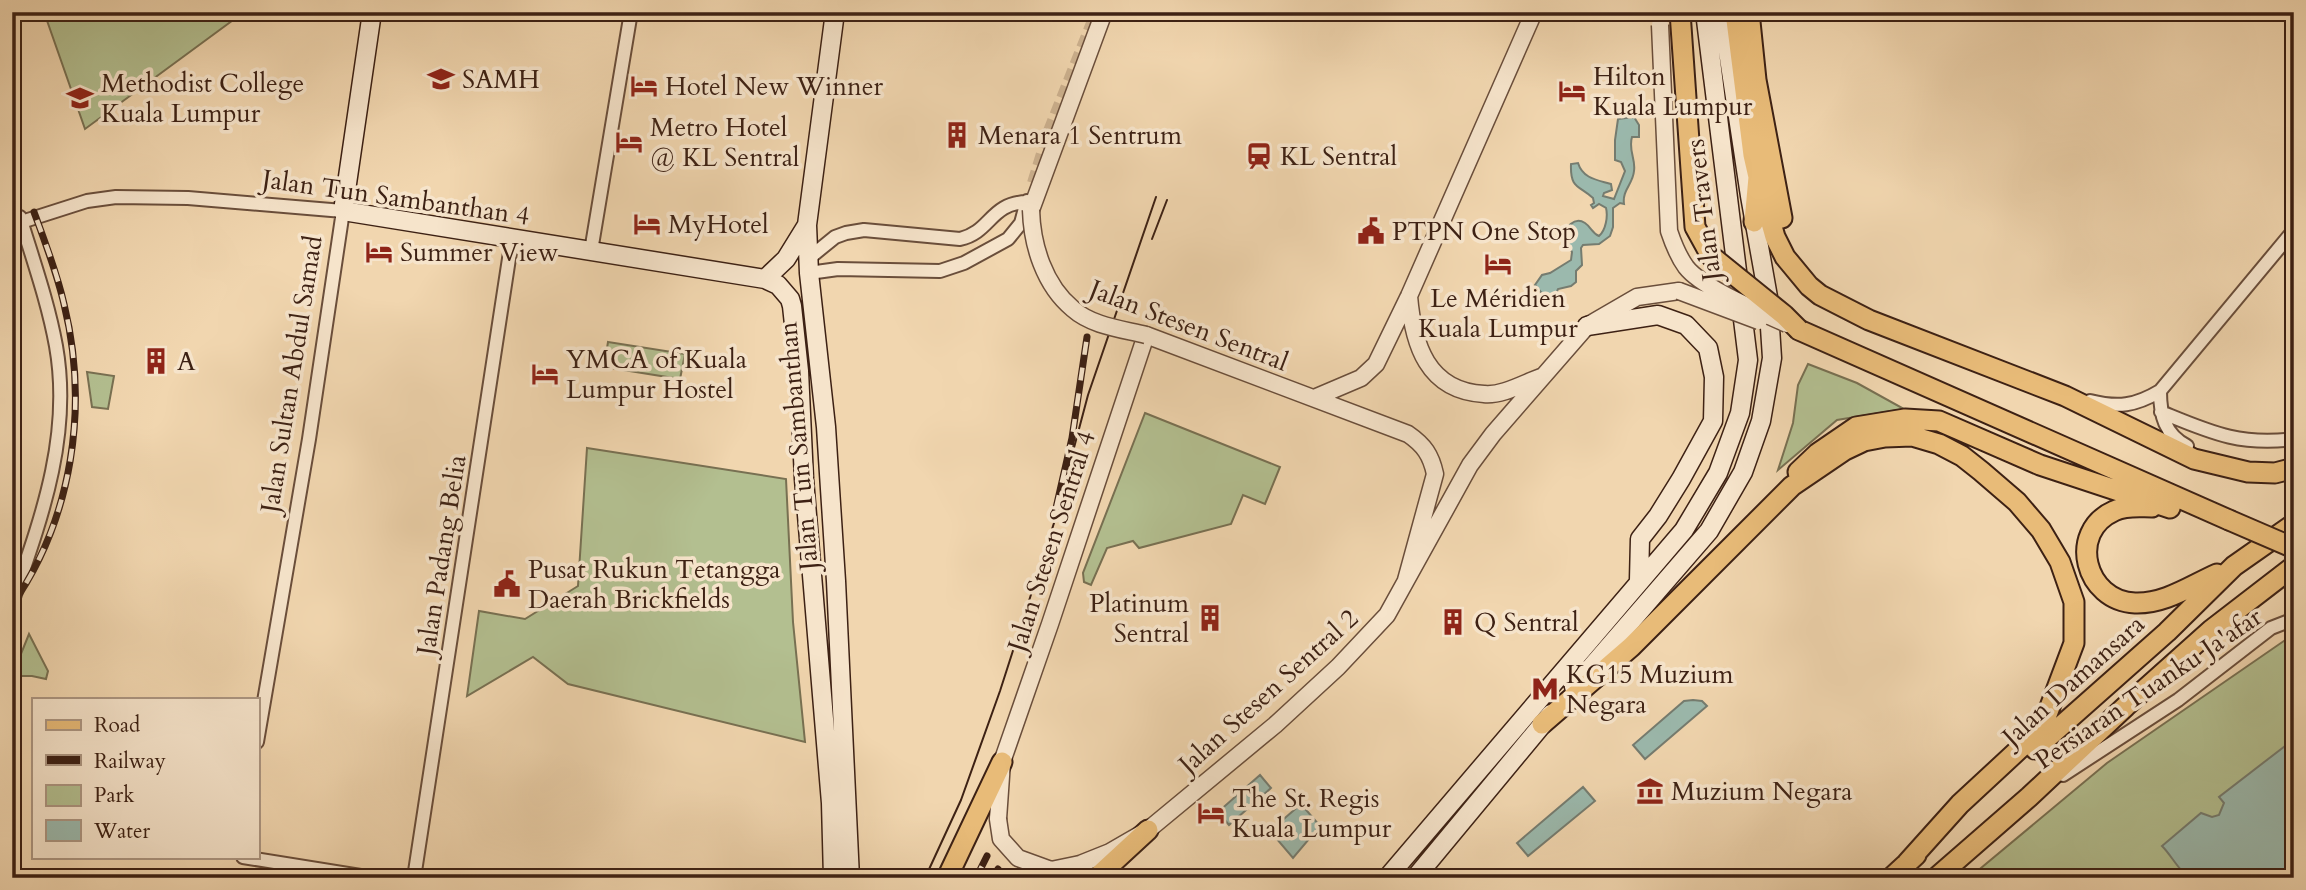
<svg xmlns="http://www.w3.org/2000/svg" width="2306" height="890" font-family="Cardo,serif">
	<rect width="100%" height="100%" fill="#f1d6af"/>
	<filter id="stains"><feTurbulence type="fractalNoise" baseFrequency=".00286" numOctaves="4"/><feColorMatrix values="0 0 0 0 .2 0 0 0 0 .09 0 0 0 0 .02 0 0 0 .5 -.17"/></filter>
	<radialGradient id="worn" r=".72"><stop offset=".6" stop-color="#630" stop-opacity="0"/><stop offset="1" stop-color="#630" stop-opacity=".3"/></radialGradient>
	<path fill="#b3bf90" stroke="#787052" stroke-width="2" d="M 44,12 L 244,12 L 85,129 Z
		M 608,342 L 685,354 L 680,379 L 604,367 Z
		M 1808,364 L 1857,383 L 1904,409 L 1837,420 L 1778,470 L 1793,423 L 1798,385 Z
		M 87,372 L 114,376 L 108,409 L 92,407 Z
		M 1145,413 L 1280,467 L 1265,504 L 1243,495 L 1231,524 L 1139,548 L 1133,541 L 1107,548 L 1091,585 L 1084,582 L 1083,573 Z
		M 587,448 L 786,479 L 793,622 L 805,742 L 568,684 L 533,657 L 467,696 L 479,611 L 525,619 L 578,586 Z
		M 29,634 L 48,671 L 46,679 L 32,676 L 12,676 Z
		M 2294,634 L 2294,878 L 1969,878 L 2107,763 Z"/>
	<path fill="#9bb9ad" stroke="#757c70" stroke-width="2" d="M 1634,117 L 1639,125 L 1639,137 L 1632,137 C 1628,150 1636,159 1634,171 C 1633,184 1622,190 1624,204 L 1620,203 L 1613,208 L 1613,227 L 1610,236 L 1599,244 L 1583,245 L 1581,248 L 1582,265 L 1576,271 L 1576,282 L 1571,286 L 1558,289 L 1552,302 L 1545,307 L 1543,304 L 1545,297 L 1535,285 L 1542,275 L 1550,273 L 1571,260 L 1572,252 L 1563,238 C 1565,228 1574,216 1585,223 C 1591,227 1592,233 1599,236 C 1606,230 1608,216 1606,208 L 1599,204 L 1593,208 L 1591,205 L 1594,203 L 1593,198 C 1579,185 1570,189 1571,164 L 1578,163 C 1583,179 1598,180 1611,184 L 1612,190 L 1604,193 L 1603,196 L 1614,199 L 1625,171 L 1621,162 L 1615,160 L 1615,140 L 1618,119 Z
		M 1693,700 L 1702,701 L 1707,706 L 1645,759 L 1633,745 L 1684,701 Z
		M 2294,739 L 2294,878 L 2268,878 L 2265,873 C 2248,876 2196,885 2183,872 C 2175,864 2170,854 2162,846 L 2201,813 L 2212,817 L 2219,815 L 2224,803 L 2219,797 Z
		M 1260,775 L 1271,788 L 1229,825 L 1218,812 Z
		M 1583,787 L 1595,801 L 1528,856 L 1517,843 Z
		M 1301,804 L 1320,826 L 1293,858 L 1270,831 Z"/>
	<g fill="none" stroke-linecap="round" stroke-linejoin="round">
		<path stroke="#cdb290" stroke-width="12" stroke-dasharray="12 6" stroke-linecap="butt" d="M 1033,183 L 1049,131 L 1096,13
			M 12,195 L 20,217"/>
		<defs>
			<path id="minor" d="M 12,225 L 87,201 L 116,197 L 188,198 L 343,211 L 309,439 L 257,742
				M 591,251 L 631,12
				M 808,259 L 835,237 L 846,233 L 864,230 L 960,239 C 991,232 990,203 1027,202
				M 809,273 L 838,269 L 940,271 L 964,263 L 1008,239 L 1021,223 L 1027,201
				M 2160,391 C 2160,415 2165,435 2187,446
				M 2090,401 C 2118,408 2135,406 2160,391 L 2294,230
				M 2161,412 C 2210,432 2239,446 2294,439
				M 12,603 C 41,519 72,436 56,346 C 48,302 33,260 20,217
				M 2063,775 L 2178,700 L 2271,628 L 2294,619
				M 243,857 L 373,878
				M 414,878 L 512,239"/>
			<path id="tertiary" d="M 1031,210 L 1104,12
				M 1409,296 C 1413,344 1427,391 1484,394 C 1502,396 1524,383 1541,377
				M 1314,398 L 1361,378 L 1376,364 L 1409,296 L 1534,12
				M 998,819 L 1002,762 L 1050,624 L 1146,335 L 1408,434 C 1424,445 1431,455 1435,474 L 1406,580
				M 1080,864 L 1110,852 L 1148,830 L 1275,725 L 1338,667 L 1387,615 L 1470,465 L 1493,434 L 1587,326 L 1637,297 L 1679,291"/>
			<path id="secondary" d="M 372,12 L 343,211 L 765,279 L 778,285 L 790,299 L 792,306 L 799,371 L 804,479 L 831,803 L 833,878
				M 835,12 L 807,225 L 809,273 L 826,427 L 836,581 L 850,878
				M 765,279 L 786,259 L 807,225
				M 1587,326 L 1658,315 L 1686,325 L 1708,348 L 1714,377 L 1713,421 L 1681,479 L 1658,516 L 1640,539 L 1639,580
				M 1574,687 L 1709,531 L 1743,472 L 1761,421 L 1772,358 L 1768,297 L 1750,196 L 1722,12
				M 1387,878 L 1684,530 L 1718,473 L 1740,413 L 1748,360 L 1705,12
				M 1415,878 L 1551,714"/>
			<path id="primary" d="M 1735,12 L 1753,155 L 1758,177 L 1754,222
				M 1749,12 L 1756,80 L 1782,218
				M 1758,177 L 1775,237 L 1785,257 L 1809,286 L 1820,295 L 1869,320 L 2065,396 L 2194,459 L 2248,472 L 2275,473 L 2294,468
				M 1799,330 L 2229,520
				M 1798,472 L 1818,453 L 1856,427 L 1905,419 L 1939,421 L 2040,465 L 2170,508
				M 2152,507 C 2140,507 2126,505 2114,511 C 2067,532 2085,601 2135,603 C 2165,604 2190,586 2217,574
				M 1542,724 L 1631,647 L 1792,486 L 1845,450 L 1864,441 L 1885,437 L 1912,436 L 1939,444 L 1962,456 L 1981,471 L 2017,502 L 2041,530 L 2060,562 L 2074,602 L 2074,643 L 2042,728 L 1960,804 L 1907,863
				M 2035,749 L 2167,632 L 2234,566 L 2294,524
				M 947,878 L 1002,762
				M 1096,878 L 1148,830
				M 1891,878 L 1916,855
				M 1936,878 L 2029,797 L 2126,706 L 2211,630 L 2294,566"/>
		</defs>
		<use href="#minor" stroke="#6a4e3b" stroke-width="16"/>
		<use href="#tertiary" stroke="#6a4e3b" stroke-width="19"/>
		<use href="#secondary" stroke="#3d2114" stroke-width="21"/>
		<use href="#primary" stroke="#3d2114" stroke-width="23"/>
		<use href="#minor" stroke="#f6e4cb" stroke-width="12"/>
		<use href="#tertiary" stroke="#f6e4cb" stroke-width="16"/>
		<use href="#secondary" stroke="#f6e4cb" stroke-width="18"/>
		<use href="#primary" stroke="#e8bb78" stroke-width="19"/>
		<path stroke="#3d2114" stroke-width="2" d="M 1152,239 L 1167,200
			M 925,878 L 961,800 L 1000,691 L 1054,523 L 1088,395 L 1156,197"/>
		<defs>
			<path id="rail" d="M 1056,508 L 1072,438 L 1087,337
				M 12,605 C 73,518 89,406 64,304 C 57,273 45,242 34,212
				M 976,878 L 987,856
				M 993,878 L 998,869"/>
		</defs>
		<use href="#rail" stroke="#3d2114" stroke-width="7"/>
		<use href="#rail" stroke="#f6e4cb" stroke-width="4.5" stroke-dasharray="13" stroke-linecap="butt"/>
		<defs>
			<path id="tertiary-bridge" d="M 1660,25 L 1669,231 C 1673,243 1678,256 1686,267 C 1702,288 1761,312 1787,324
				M 1031,210 C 1032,245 1044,285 1073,309 C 1092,326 1122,329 1146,335
				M 1679,291 L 1759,321
				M 998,819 L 1001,839 L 1018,858 L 1051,870 L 1080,864"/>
			<path id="primary-bridge" d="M 1680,12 L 1695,227 L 1711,256 L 1784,315 L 1799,330
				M 2229,520 L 2294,548"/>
		</defs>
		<use href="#tertiary-bridge" stroke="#6a4e3b" stroke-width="19" stroke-linecap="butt"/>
		<use href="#primary-bridge" stroke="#3d2114" stroke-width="23" stroke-linecap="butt"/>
		<use href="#tertiary-bridge" stroke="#f6e4cb" stroke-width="16"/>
		<use href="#primary-bridge" stroke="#e8bb78" stroke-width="19"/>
	</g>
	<defs>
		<symbol id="school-bare" viewBox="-9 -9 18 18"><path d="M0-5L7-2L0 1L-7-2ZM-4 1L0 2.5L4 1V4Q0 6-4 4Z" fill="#8f2418" stroke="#f6e4cb" stroke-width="2.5" paint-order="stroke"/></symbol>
		<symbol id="hotel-bare" viewBox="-9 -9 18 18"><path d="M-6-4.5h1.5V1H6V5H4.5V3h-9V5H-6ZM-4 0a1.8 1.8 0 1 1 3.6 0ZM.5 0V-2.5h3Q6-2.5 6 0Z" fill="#8f2418" stroke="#f6e4cb" stroke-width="2.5" paint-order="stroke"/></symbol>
		<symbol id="university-bare" viewBox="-9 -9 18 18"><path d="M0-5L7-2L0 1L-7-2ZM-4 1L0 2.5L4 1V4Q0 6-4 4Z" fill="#8f2418" stroke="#f6e4cb" stroke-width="2.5" paint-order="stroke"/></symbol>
		<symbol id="building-bare" viewBox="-9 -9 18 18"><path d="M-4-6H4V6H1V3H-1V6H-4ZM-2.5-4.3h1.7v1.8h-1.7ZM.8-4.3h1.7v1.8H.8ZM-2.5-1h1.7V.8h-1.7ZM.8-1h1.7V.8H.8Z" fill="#8f2418" stroke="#f6e4cb" stroke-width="2.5" paint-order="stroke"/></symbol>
		<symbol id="station-bare" viewBox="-9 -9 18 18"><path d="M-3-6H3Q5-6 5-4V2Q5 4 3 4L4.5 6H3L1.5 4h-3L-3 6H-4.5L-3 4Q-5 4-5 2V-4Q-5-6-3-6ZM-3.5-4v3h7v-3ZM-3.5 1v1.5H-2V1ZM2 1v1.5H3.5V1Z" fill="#8f2418" stroke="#f6e4cb" stroke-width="2.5" paint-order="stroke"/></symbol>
		<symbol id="civic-bare" viewBox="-9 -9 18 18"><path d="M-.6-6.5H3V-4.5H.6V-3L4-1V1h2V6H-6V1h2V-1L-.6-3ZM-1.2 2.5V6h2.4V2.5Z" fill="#8f2418" stroke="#f6e4cb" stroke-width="2.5" paint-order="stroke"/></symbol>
		<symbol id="metro-bare" viewBox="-9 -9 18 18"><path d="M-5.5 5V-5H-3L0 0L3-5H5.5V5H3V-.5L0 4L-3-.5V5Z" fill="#8f2418" stroke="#f6e4cb" stroke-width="2.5" paint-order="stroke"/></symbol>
		<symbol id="museum-bare" viewBox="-9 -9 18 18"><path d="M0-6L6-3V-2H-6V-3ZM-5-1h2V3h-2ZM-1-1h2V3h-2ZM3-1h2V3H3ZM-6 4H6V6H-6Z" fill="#8f2418" stroke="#f6e4cb" stroke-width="2.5" paint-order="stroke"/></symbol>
	</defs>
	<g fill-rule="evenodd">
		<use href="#school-bare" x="422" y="60" width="38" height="38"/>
		<use href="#hotel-bare" x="625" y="67" width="38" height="38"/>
		<use href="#hotel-bare" x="1553" y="72" width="38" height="38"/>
		<use href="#university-bare" x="61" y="79" width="38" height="38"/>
		<use href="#building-bare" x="938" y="116" width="38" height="38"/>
		<use href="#hotel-bare" x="610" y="123" width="38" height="38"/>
		<use href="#station-bare" x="1240" y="137" width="38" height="38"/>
		<use href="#hotel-bare" x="628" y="205" width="38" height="38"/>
		<use href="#civic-bare" x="1352" y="212" width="38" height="38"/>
		<use href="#hotel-bare" x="360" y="233" width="38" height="38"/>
		<use href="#hotel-bare" x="1479" y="245" width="38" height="38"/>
		<use href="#building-bare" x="137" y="342" width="38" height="38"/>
		<use href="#hotel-bare" x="526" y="355" width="38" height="38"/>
		<use href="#civic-bare" x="488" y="565" width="38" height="38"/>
		<use href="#building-bare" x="1191" y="599" width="38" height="38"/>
		<use href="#building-bare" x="1434" y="603" width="38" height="38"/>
		<use href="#metro-bare" x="1526" y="670" width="38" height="38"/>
		<use href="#museum-bare" x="1631" y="772" width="38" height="38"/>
		<use href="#hotel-bare" x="1192" y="794" width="38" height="38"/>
	</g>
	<g text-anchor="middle" stroke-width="7" stroke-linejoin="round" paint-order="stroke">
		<g font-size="26" fill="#3d2114" stroke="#f6e4cb" text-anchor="start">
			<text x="1593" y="85">Hilton<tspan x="1593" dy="30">Kuala Lumpur</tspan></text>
			<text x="462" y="88">SAMH</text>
			<text x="101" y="92">Methodist College<tspan x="101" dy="30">Kuala Lumpur</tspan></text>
			<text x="665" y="95">Hotel New Winner</text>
			<text x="650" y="136">Metro Hotel<tspan x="650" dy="30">@ KL Sentral</tspan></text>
			<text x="978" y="144">Menara 1 Sentrum</text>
			<text x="1280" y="165">KL Sentral</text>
			<text x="668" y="233">MyHotel</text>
			<text x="1392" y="240">PTPN One Stop</text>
			<text x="400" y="261">Summer View</text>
			<text x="1498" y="307" text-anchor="middle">Le Méridien<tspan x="1498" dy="30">Kuala Lumpur</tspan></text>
			<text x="566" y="368">YMCA of Kuala<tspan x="566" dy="30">Lumpur Hostel</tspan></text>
			<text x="177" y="370">A</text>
			<text x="528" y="578">Pusat Rukun Tetangga<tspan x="528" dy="30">Daerah Brickfields</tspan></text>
			<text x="1189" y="612" text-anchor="end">Platinum<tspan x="1189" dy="30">Sentral</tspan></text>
			<text x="1474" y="631">Q Sentral</text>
			<text x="1566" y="683">KG15 Muzium<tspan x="1566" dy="30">Negara</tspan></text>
			<text x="1671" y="800">Muzium Negara</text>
			<text x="1232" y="807">The St. Regis<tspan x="1232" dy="30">Kuala Lumpur</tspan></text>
		</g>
		<g font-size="26" fill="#3d2114" stroke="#f6e4cb">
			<text transform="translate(396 197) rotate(8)" y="9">Jalan Tun Sambanthan 4</text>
			<text transform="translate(1703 210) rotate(-97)" y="9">Jalan Travers</text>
			<text transform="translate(1189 325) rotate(21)" y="9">Jalan Stesen Sentral</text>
			<text transform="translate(291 374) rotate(-81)" y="9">Jalan Sultan Abdul Samad</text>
			<text transform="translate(798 446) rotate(-95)" y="9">Jalan Tun Sambanthan</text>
			<text transform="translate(1051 541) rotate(-72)" y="9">Jalan Stesen Sentral 4</text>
			<text transform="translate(441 555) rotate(-81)" y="9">Jalan Padang Belia</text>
			<text transform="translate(2073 680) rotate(-42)" y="9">Jalan Damansara</text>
			<text transform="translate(2148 688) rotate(-34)" y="9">Persiaran Tuanku Ja'afar</text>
			<text transform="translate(1268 691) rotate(-42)" y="9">Jalan Stesen Sentral 2</text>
		</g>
	</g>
	<rect width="2306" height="890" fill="none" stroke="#f1d6af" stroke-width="42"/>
	<rect x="14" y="14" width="2278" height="862" fill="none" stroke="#3d2114" stroke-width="3.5"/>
	<rect x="21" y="21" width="2264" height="848" fill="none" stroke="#3d2114" stroke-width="2"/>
	<rect x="32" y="698" width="228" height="161" fill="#f6e4cb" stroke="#ac9682" stroke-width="2"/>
	<rect x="46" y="720" width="35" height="10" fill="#e8bb78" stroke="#ac9682" stroke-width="2"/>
	<text x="94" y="732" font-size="21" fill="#3d2114">Road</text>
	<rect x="46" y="755" width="35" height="10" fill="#3d2114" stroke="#ac9682" stroke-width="2"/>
	<text x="94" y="768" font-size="21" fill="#3d2114">Railway</text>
	<rect x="46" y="785" width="35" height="21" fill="#b3bf90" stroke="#ac9682" stroke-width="2"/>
	<text x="94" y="802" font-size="21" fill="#3d2114">Park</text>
	<rect x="46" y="820" width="35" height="21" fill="#9bb9ad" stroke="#ac9682" stroke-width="2"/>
	<text x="94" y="838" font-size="21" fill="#3d2114">Water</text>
	<rect width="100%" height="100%" filter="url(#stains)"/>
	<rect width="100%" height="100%" fill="url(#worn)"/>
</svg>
